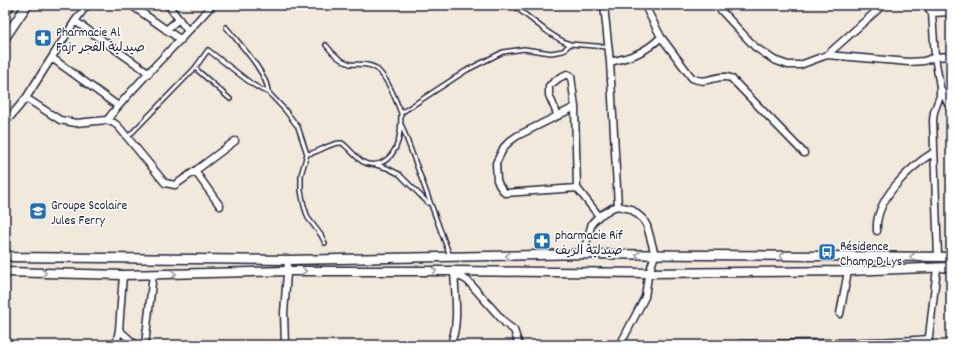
<svg xmlns="http://www.w3.org/2000/svg" width="956" height="350" font-family="Dekko,'Playpen Sans Arabic',sans-serif">
	<rect width="100%" height="100%" fill="#f1e9db"/>
	<filter id="ink" filterUnits="userSpaceOnUse"><feTurbulence type="fractalNoise" baseFrequency=".025" numOctaves="2"/><feDisplacementMap in="SourceGraphic" scale="8" xChannelSelector="R" yChannelSelector="G"/><feConvolveMatrix kernelMatrix="1 2 1 2 8 2 1 2 1" color-interpolation-filters="sRGB"/></filter>
	<g filter="url(#ink)">
		<g fill="none" stroke-linecap="round" stroke-linejoin="round">
			<defs>
				<path id="lane" d="M 513,5 C 529,17 552,38 570,44 L 608,47
					M 226,27 C 238,42 268,74 268,92
					M 326,45 C 332,53 340,61 350,64 C 358,65 371,63 377,69 C 389,81 395,98 401,113
					M 195,68 L 230,99
					M 402,126 L 450,256
					M 127,138 L 195,68 L 208,50 L 252,84 L 262,90 L 268,92 L 285,110 L 298,127 L 307,154 L 301,175 L 301,191 L 304,206 L 308,218 L 321,235 L 325,243
					M 307,154 C 320,153 329,142 342,143 C 349,148 355,157 363,162 C 368,165 375,165 381,163 C 400,154 401,131 401,113 L 467,70 L 503,52 L 524,49 L 551,53 L 563,51 L 570,44
					M 376,165 L 387,168 L 399,174 L 428,203"/>
				<path id="street" d="M 131,5 L 181,40
					M 168,5 L 188,31
					M 604,5 L 610,62 L 618,206
					M 716,5 L 755,47 L 774,60 L 788,65 L 800,65 L 827,55 L 909,62 L 924,61 L 935,57 L 951,56
					M 926,5 L 932,13 L 935,57 L 940,87 L 940,96 L 934,112 L 933,120 L 938,257
					M 645,6 L 661,37 L 692,78 C 708,86 715,73 731,78 L 804,153
					M 932,13 L 951,12
					M 75,21 L 149,73
					M 166,30 L 179,19
					M 827,55 L 883,5
					M 52,58 L 118,106
					M 610,62 C 631,57 645,53 661,37
					M 940,87 L 951,110
					M 26,98 L 75,21 L 87,5
					M 575,107 L 517,136 L 510,141 L 504,147 L 496,163 L 497,180 L 499,185 L 505,193 L 577,188
					M 558,116 L 549,95 L 549,86 L 559,78 L 567,74 L 571,76 L 575,107 L 577,188 L 599,216
					M 5,119 L 11,116 L 26,98 L 60,120 L 76,123 L 107,120 L 114,123 L 118,126 L 165,183 L 175,185 L 195,171 L 220,206
					M 107,120 C 139,79 178,44 212,5
					M 195,171 L 235,141
					M 877,231 C 874,200 910,167 934,152
					M 583,254 L 592,223 L 599,216 L 612,208 L 618,206 L 631,209 L 643,219 L 647,226 L 655,255 L 648,276 L 645,297 L 620,345
					M 455,275 L 463,278 L 468,281 L 506,324 L 514,330 L 519,345
					M 840,314 L 848,271
					M 119,330 L 136,345
					M 116,345 L 119,330 L 123,275
					M 145,345 L 153,274
					M 285,345 L 284,313 L 288,260
					M 450,345 C 460,326 455,293 454,272
					M 737,345 L 740,344 C 803,343 865,344 928,339
					M 928,345 L 937,268"/>
				<path id="secondary" d="M 5,12 L 10,5
					M 5,38 L 27,5
					M 5,254 L 13,257 L 288,260 L 583,254 L 951,257
					M 5,272 L 123,275 L 287,271 L 454,271 L 649,273 L 848,271 L 951,267"/>
			</defs>
			<use href="#lane" stroke="#22223b" stroke-width="6"/>
			<use href="#street" stroke="#22223b" stroke-width="9"/>
			<use href="#secondary" stroke="#22223b" stroke-width="11"/>
			<use href="#lane" stroke="#fff" stroke-width="3"/>
			<use href="#street" stroke="#fff" stroke-width="6"/>
			<use href="#secondary" stroke="#fff" stroke-width="8"/>
		</g>
		<defs><path id="oneway-chevron" d="M-2-3.5L2.5 0L-2 3.5" fill="none" stroke-width="1.6" stroke-linecap="round" stroke-linejoin="round"/></defs>
		<g stroke="#9c9ca7">
			<use href="#oneway-chevron" transform="translate(638 255) rotate(-179)"/>
			<use href="#oneway-chevron" transform="translate(508 256) rotate(179)"/>
			<use href="#oneway-chevron" transform="translate(782 256) rotate(-180)"/>
			<use href="#oneway-chevron" transform="translate(912 257) rotate(-180)"/>
			<use href="#oneway-chevron" transform="translate(304 271)"/>
			<use href="#oneway-chevron" transform="translate(434 271) rotate(-1)"/>
			<use href="#oneway-chevron" transform="translate(44 273) rotate(2)"/>
			<use href="#oneway-chevron" transform="translate(174 274) rotate(-1)"/>
		</g>
	</g>
	<defs>
		<symbol id="pharmacy-square" viewBox="-11 -11 22 22"><rect x="-9" y="-9" width="18" height="18" rx="4" fill="#1f6fb2" stroke="#fff"/><path d="M-2-6h4v4h4v4h-4v4h-4v-4h-4v-4h4Z" fill="#fff"/></symbol>
		<symbol id="school-square" viewBox="-11 -11 22 22"><rect x="-9" y="-9" width="18" height="18" rx="4" fill="#1f6fb2" stroke="#fff"/><path d="M0-5L7-2L0 1L-7-2ZM-4 1L0 2.5L4 1V4Q0 6-4 4Z" fill="#fff"/></symbol>
		<symbol id="bus-square" viewBox="-11 -11 22 22"><rect x="-9" y="-9" width="18" height="18" rx="4" fill="#1f6fb2" stroke="#fff"/><path d="M-5-6H5V4H4V6H2V4H-2V6H-4V4H-5ZM-3.5-4V0h7V-4ZM-3.5 1.2v1.5H-2V1.2ZM2 1.2v1.5H3.5V1.2Z" fill="#fff"/></symbol>
	</defs>
	<g fill-rule="evenodd">
		<use href="#pharmacy-square" x="33" y="28" width="20" height="20"/>
		<use href="#school-square" x="28" y="201" width="20" height="20"/>
		<use href="#pharmacy-square" x="532" y="231" width="20" height="20"/>
		<use href="#bus-square" x="817" y="242" width="20" height="20"/>
	</g>
	<g text-anchor="middle" stroke-width="3" stroke-linejoin="round" paint-order="stroke">
		<g font-size="13" fill="#22223b" stroke="#fff" text-anchor="start">
			<text x="56" y="36">Pharmacie Al<tspan x="56" dy="15">Fajr صيدلية الفجر</tspan></text>
			<text x="51" y="209">Groupe Scolaire<tspan x="51" dy="15">Jules Ferry</tspan></text>
			<text x="555" y="239">pharmacie Rif<tspan x="555" dy="15">صيدلية الريف</tspan></text>
			<text x="840" y="250">Résidence<tspan x="840" dy="15">Champ D Lys</tspan></text>
		</g>
	</g>
	<rect width="956" height="350" fill="none" stroke="#fff" stroke-width="20"/>
	<rect x="10" y="10" width="936" height="330" fill="none" stroke="#22223b" stroke-width="1.5" filter="url(#ink)"/>
</svg>
